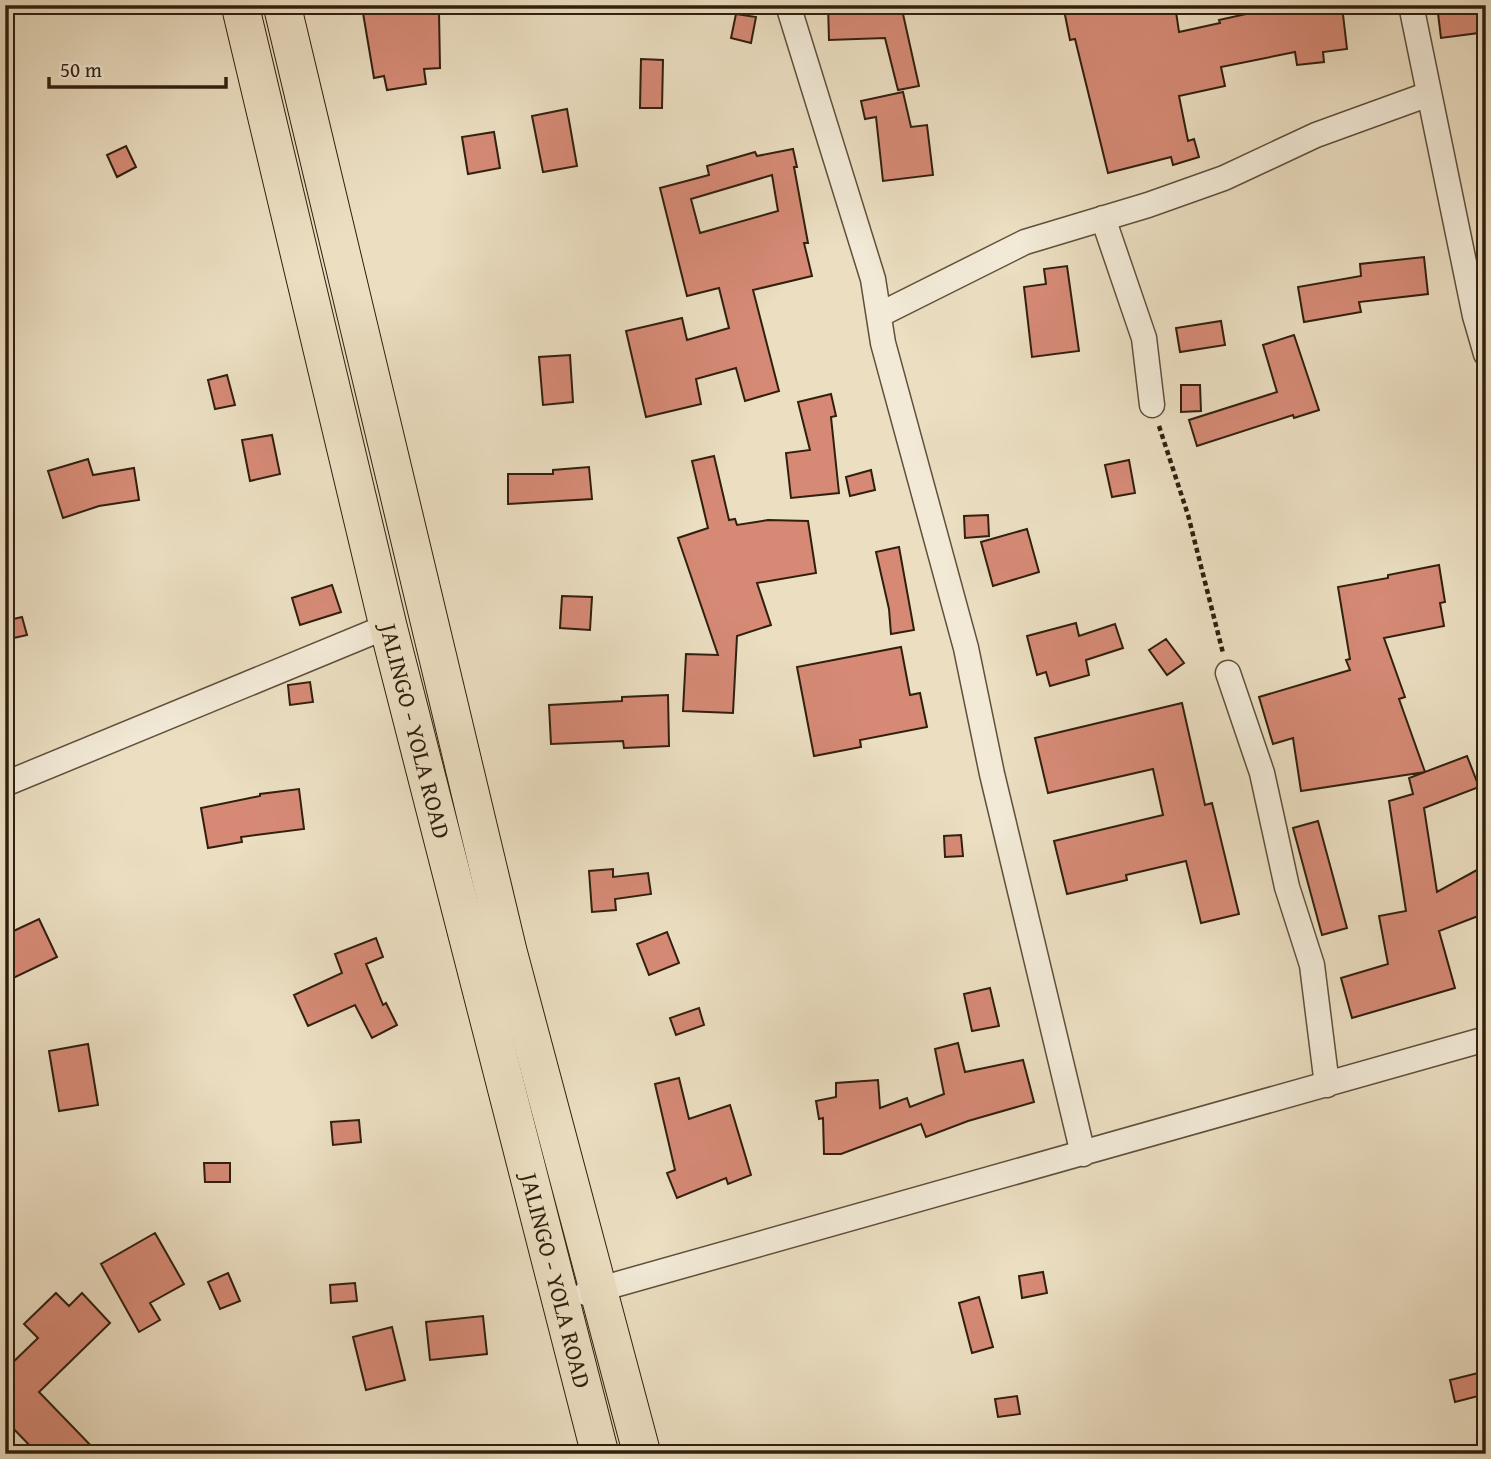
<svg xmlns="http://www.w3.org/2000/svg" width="1491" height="1459" font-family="'Gentium Book Plus',serif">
	<rect width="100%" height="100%" fill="#ebdec1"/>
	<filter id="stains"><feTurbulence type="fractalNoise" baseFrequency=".00286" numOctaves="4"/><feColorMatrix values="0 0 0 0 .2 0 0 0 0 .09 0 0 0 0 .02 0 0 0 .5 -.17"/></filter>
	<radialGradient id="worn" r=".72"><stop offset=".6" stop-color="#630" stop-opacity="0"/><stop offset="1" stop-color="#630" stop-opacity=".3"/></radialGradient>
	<path fill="#d68a76" stroke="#311f0e" stroke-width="2" fill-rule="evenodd" d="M 407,5 L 413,5 L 415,13 L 439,12 L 440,68 L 424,69 L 426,84 L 387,90 L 384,76 L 374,78 L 363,13 Z
		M 828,5 L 901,5 L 919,86 L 898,90 L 885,38 L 829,40 Z
		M 1063,5 L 1175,5 L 1179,32 L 1220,23 L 1219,20 L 1278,7 L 1280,14 L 1342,6 L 1347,49 L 1323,52 L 1324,62 L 1297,65 L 1295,52 L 1221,67 L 1225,86 L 1179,96 L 1188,141 L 1194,139 L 1199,157 L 1173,165 L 1171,157 L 1108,173 L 1075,39 L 1070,40 Z
		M 1437,5 L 1486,5 L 1486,32 L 1441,38 Z
		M 736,14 L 756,17 L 751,43 L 731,38 Z
		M 641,59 L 663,60 L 662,108 L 640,108 Z
		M 903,92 L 911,127 L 927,125 L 933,175 L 883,181 L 876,117 L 865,119 L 861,101 Z
		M 567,109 L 577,166 L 543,172 L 532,116 Z
		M 494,132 L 500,168 L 468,174 L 462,137 Z
		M 126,146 L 136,167 L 117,177 L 107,155 Z
		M 793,149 L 797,167 L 794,167 L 808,243 L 804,243 L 812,276 L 753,290 L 779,391 L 745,401 L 736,368 L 696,379 L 701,404 L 646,417 L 626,331 L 682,318 L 687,340 L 729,328 L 719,288 L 687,296 L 660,188 L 709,175 L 707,166 L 755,152 L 757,156 ZM 772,175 L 778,211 L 700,233 L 691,199 Z
		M 1424,257 L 1428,294 L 1359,302 L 1361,312 L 1304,322 L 1298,287 L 1361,276 L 1360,264 Z
		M 1067,266 L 1079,351 L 1032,357 L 1024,287 L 1046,284 L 1044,269 Z
		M 1221,321 L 1225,345 L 1180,352 L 1176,328 Z
		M 1294,335 L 1319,410 L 1294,418 L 1293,415 L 1197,446 L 1189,420 L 1277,392 L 1263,345 Z
		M 570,355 L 573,402 L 543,405 L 539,357 Z
		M 227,375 L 235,405 L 215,409 L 208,380 Z
		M 1181,385 L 1200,385 L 1201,411 L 1181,412 Z
		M 831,394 L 836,416 L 831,417 L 839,493 L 791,498 L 786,453 L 810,450 L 798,402 Z
		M 272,435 L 280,474 L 250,481 L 242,440 Z
		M 714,456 L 729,520 L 735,519 L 737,525 L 768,520 L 808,521 L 816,573 L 757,583 L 771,625 L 737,636 L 733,713 L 683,711 L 686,654 L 718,655 L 678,538 L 708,528 L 692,461 Z
		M 88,459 L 93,475 L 134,468 L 139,500 L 99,506 L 63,518 L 48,471 Z
		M 1129,460 L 1135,493 L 1112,497 L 1105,465 Z
		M 589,467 L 592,499 L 508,504 L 508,474 L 553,474 L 553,470 Z
		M 871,470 L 875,490 L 850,496 L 846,477 Z
		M 988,515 L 989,536 L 965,538 L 964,516 Z
		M 1027,529 L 1039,572 L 993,586 L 981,542 Z
		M 899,547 L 914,630 L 891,634 L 889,609 L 876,552 Z
		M 1439,565 L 1445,602 L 1440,603 L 1444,626 L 1384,638 L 1405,697 L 1399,699 L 1425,772 L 1467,756 L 1479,787 L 1424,808 L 1437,892 L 1486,865 L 1486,913 L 1439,931 L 1455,988 L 1352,1018 L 1341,978 L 1388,964 L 1379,916 L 1406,911 L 1389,801 L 1413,794 L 1409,778 L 1425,772 L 1301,791 L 1293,738 L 1273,744 L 1259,697 L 1350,670 L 1346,660 L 1350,659 L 1338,587 L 1388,578 L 1388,575 Z
		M 332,585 L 341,612 L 300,625 L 292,598 Z
		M 562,596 L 592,597 L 590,630 L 560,628 Z
		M 22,617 L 27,635 L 5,640 L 5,621 Z
		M 1076,623 L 1079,636 L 1115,624 L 1123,648 L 1086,660 L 1089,675 L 1050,686 L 1046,672 L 1037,675 L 1027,636 Z
		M 1166,639 L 1184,663 L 1167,675 L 1149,650 Z
		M 901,647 L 910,695 L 920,693 L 927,727 L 860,740 L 861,747 L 814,756 L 797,667 Z
		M 310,682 L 313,702 L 290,705 L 288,685 Z
		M 668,695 L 669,746 L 624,748 L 623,741 L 551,744 L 549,705 L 622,701 L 622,697 Z
		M 1182,703 L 1205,805 L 1212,803 L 1239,914 L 1201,923 L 1186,861 L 1126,875 L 1127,880 L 1067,894 L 1054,841 L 1163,815 L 1153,769 L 1048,793 L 1035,738 Z
		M 299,789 L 304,829 L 241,837 L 242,842 L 208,848 L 201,808 L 260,796 L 260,794 Z
		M 1318,821 L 1347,928 L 1322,935 L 1293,828 Z
		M 961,835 L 963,856 L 945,857 L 944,836 Z
		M 613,869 L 613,877 L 648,873 L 651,894 L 615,899 L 616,910 L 592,912 L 589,871 Z
		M 39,919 L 57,957 L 5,982 L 5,935 Z
		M 667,932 L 679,963 L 649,975 L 637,944 Z
		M 376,938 L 383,957 L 366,964 L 383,1005 L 386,1003 L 397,1025 L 372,1038 L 355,1005 L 308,1026 L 294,995 L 342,973 L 335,954 Z
		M 990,988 L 999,1026 L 972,1031 L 964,994 Z
		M 699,1008 L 704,1025 L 676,1035 L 670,1018 Z
		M 958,1043 L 965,1072 L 1023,1060 L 1034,1102 L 968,1121 L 926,1137 L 921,1124 L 841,1154 L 824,1154 L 823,1118 L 819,1119 L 816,1101 L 836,1097 L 836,1083 L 878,1080 L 880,1108 L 907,1098 L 910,1107 L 944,1094 L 935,1049 Z
		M 88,1044 L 98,1105 L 59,1111 L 49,1051 Z
		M 679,1078 L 689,1119 L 730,1105 L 751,1175 L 728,1184 L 726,1178 L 677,1198 L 667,1173 L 675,1170 L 655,1084 Z
		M 359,1120 L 361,1142 L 333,1145 L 331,1122 Z
		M 204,1163 L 230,1163 L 230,1182 L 205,1182 Z
		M 155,1233 L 184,1284 L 150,1303 L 160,1320 L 139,1332 L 101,1264 Z
		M 1043,1272 L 1047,1293 L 1022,1298 L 1019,1276 Z
		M 228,1273 L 240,1301 L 220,1309 L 208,1282 Z
		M 355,1283 L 357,1301 L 331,1303 L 330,1285 Z
		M 56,1293 L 69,1306 L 82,1293 L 110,1323 L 39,1392 L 99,1454 L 38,1454 L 5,1420 L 5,1370 L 38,1338 L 24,1324 Z
		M 979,1297 L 993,1347 L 972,1353 L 959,1303 Z
		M 483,1316 L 487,1354 L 430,1360 L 426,1322 Z
		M 392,1327 L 405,1380 L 366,1390 L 353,1337 Z
		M 1486,1371 L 1486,1394 L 1455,1402 L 1450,1380 Z
		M 1017,1396 L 1020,1414 L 998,1417 L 995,1399 Z"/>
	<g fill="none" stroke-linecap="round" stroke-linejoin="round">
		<defs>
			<path id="minor" d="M 788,5 L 873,279 L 883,343 L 966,648 L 992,774 L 1083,1154
				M 1411,5 L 1475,316 L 1486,354
				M 1103,218 L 1144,338 L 1152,405
				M 879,315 L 1025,242 L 1148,205 L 1224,178 L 1316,135 L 1429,94
				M 1228,673 L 1262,773 L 1287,887 L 1312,965 L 1327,1085
				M 5,784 L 388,626
				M 586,1293 L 1486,1039"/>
			<g id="highway">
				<path id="s1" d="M 240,5 L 388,626 L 600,1454"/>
				<path d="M 282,5 L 508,951 L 642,1454"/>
			</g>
		</defs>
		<use href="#minor" stroke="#604f3b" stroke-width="27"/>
		<use href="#highway" stroke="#311f0e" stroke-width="39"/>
		<path stroke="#311f0e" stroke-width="4.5" stroke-dasharray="5 3.5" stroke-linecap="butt" d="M 1159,426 L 1188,515 L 1223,653"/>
		<use href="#minor" stroke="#f2ead7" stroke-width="24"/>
		<use href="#highway" stroke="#ebdec1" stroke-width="37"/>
	</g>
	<g text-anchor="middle" stroke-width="5" stroke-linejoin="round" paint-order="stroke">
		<g font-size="24" fill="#311f0e" stroke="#f2ead7">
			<text dy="8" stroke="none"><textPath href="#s1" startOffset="747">JALINGO - YOLA ROAD</textPath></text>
			<text dy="8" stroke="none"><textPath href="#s1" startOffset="1314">JALINGO - YOLA ROAD</textPath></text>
		</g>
	</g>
	<rect width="1491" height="1459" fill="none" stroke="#ebdec1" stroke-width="28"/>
	<rect x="7" y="7" width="1477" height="1445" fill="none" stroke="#311f0e" stroke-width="3.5"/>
	<rect x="14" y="14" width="1463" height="1431" fill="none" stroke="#311f0e" stroke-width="2"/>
	<path d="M49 77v10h177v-10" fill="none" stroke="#311f0e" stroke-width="3.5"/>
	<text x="60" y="77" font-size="21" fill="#311f0e" stroke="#f2ead7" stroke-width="5" paint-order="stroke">50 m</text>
	<rect width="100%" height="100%" filter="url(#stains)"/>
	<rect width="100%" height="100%" fill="url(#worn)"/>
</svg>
